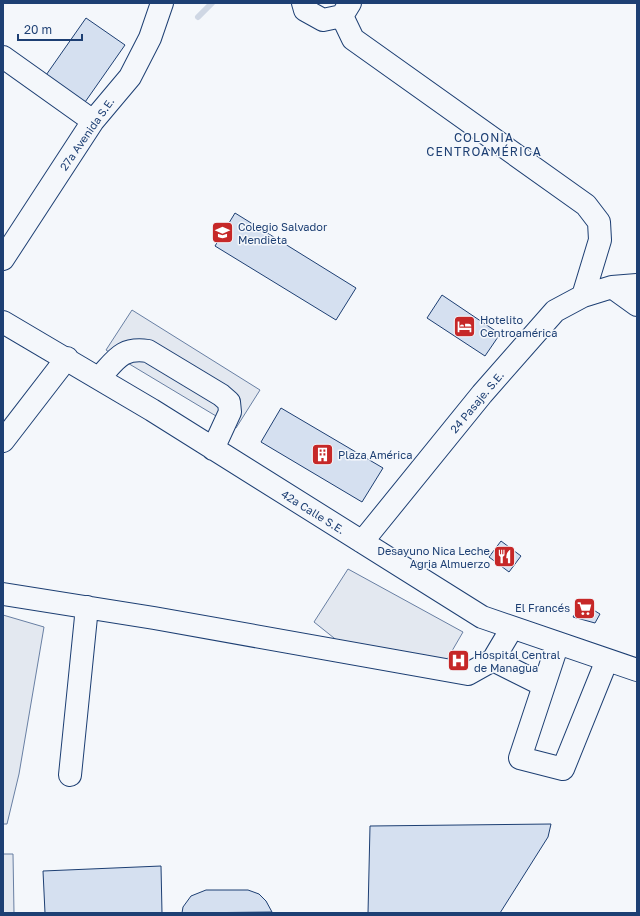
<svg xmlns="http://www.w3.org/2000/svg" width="640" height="916" font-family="'Golos Text',sans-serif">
	<rect width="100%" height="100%" fill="#f4f7fb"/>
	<path fill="#e3e8f0" stroke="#687fa3" d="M 132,310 L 260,390 L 236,428 L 106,350 Z
		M 348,569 L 463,632 L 445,663 L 339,642 L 314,622 Z
		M 3,615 L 44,627 L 19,774 L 7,824 L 3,824 Z
		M 3,854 L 13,854 L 14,913 L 3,913 Z"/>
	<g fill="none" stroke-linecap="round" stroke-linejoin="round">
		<path stroke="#cfd7e4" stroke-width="6" d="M 198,17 L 212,3"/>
	</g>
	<path fill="#d5e0f0" stroke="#1d3f73" d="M 86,18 L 125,45 L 83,105 L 44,78 Z
		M 235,213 L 356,288 L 336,320 L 215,246 Z
		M 442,295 L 500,334 L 485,356 L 427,318 Z
		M 281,408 L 383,468 L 362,502 L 261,442 Z
		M 501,541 L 521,556 L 509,572 L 489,557 Z
		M 582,603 L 600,614 L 595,623 L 573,617 Z
		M 551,824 L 548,837 L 500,913 L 368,913 L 370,826 Z
		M 161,866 L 162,913 L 45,913 L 43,871 Z
		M 206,890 L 248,890 L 259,894 L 266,901 L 272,912 L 182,913 L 183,907 L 191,896 Z"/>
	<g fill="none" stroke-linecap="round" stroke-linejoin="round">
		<defs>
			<path id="minor" d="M 303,3 L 305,10 L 323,20 L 342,16 L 350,3
				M 342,16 L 353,39 L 586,205 L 599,222 L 600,240 L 583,296
				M 3,57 L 93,121
				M 3,259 L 93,121 L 130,77 L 150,38 L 162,3
				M 612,287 L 637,305
				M 3,322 L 152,410 L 482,617 L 637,670
				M 99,378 C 116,360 121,347 148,351 L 221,395 L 229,402 L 230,412 L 213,449
				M 3,441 L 67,358
				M 362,542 L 482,394 L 555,311 L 583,296 L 612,287 L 637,285
				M 3,594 L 154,618 L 468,674 L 493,660 L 512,628
				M 558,643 L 520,758 L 563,769 L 607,660
				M 493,660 L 543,685
				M 70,775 L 87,607"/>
		</defs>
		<use href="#minor" stroke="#1d3f73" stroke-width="24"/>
		<use href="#minor" stroke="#f4f7fb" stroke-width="22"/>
	</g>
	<defs>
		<symbol id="school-square" viewBox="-11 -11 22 22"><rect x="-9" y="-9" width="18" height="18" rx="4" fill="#c62828" stroke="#f4f7fb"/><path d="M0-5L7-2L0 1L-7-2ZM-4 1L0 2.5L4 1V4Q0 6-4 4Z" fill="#fff"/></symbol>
		<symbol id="hotel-square" viewBox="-11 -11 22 22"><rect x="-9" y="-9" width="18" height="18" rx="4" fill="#c62828" stroke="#f4f7fb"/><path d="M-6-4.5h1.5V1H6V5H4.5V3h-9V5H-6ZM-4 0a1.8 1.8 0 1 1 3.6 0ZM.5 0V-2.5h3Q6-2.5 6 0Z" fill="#fff"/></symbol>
		<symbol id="building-square" viewBox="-11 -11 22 22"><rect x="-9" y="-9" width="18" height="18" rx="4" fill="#c62828" stroke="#f4f7fb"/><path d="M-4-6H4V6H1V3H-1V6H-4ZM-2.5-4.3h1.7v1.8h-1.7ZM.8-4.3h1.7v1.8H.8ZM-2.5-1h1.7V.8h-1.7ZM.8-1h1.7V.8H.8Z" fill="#fff"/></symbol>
		<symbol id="restaurant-square" viewBox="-11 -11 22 22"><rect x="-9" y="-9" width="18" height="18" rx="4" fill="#c62828" stroke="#f4f7fb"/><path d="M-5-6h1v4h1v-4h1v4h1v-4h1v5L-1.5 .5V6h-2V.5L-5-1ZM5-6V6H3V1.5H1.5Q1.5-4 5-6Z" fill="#fff"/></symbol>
		<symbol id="supermarket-square" viewBox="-11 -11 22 22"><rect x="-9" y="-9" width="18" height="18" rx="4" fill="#c62828" stroke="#f4f7fb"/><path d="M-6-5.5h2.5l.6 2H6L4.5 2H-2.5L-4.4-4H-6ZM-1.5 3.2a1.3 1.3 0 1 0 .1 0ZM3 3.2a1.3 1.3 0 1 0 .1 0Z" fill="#fff"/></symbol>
		<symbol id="hospital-square" viewBox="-11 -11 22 22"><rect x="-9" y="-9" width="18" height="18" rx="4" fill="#c62828" stroke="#f4f7fb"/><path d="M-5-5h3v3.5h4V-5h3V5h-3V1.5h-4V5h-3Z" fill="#fff"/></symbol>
	</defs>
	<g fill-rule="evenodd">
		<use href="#school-square" x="210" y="220" width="25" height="25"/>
		<use href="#hotel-square" x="452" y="314" width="25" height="25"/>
		<use href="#building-square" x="310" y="442" width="25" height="25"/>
		<use href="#restaurant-square" x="492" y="544" width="25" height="25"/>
		<use href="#supermarket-square" x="572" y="596" width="25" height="25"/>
		<use href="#hospital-square" x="446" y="648" width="25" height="25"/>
	</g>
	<g text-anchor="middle" stroke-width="3" stroke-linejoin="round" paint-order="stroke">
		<g font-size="11" fill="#1d3f73" stroke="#f4f7fb">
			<text transform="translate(87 134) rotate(-55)" y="4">27a Avenida S.E.</text>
			<text transform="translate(477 402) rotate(-50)" y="4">24 Pasaje. S.E.</text>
			<text transform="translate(313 512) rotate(32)" y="4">42a Calle S.E.</text>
		</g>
		<g font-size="11" fill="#1d3f73" stroke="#f4f7fb" text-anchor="start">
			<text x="238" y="231">Colegio Salvador<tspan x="238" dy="13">Mendieta</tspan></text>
			<text x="480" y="324">Hotelito<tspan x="480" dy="13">Centroamérica</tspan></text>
			<text x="338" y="459">Plaza América</text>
			<text x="490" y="555" text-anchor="end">Desayuno Nica Leche<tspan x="490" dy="13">Agria Almuerzo</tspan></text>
			<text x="570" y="612" text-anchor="end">El Francés</text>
			<text x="474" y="659">Hospital Central<tspan x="474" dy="13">de Managua</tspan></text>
		</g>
		<g font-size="12" letter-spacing="1" fill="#1d3f73" stroke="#f4f7fb">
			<text x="484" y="142">COLONIA<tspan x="484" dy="14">CENTROAMÉRICA</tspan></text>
		</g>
	</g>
	<rect width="640" height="916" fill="none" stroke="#1d3f73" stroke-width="8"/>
	<path d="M18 34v6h64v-6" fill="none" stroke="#1d3f73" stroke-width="2"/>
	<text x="24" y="34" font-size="12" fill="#1d3f73" stroke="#f4f7fb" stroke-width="3" paint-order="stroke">20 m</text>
</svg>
